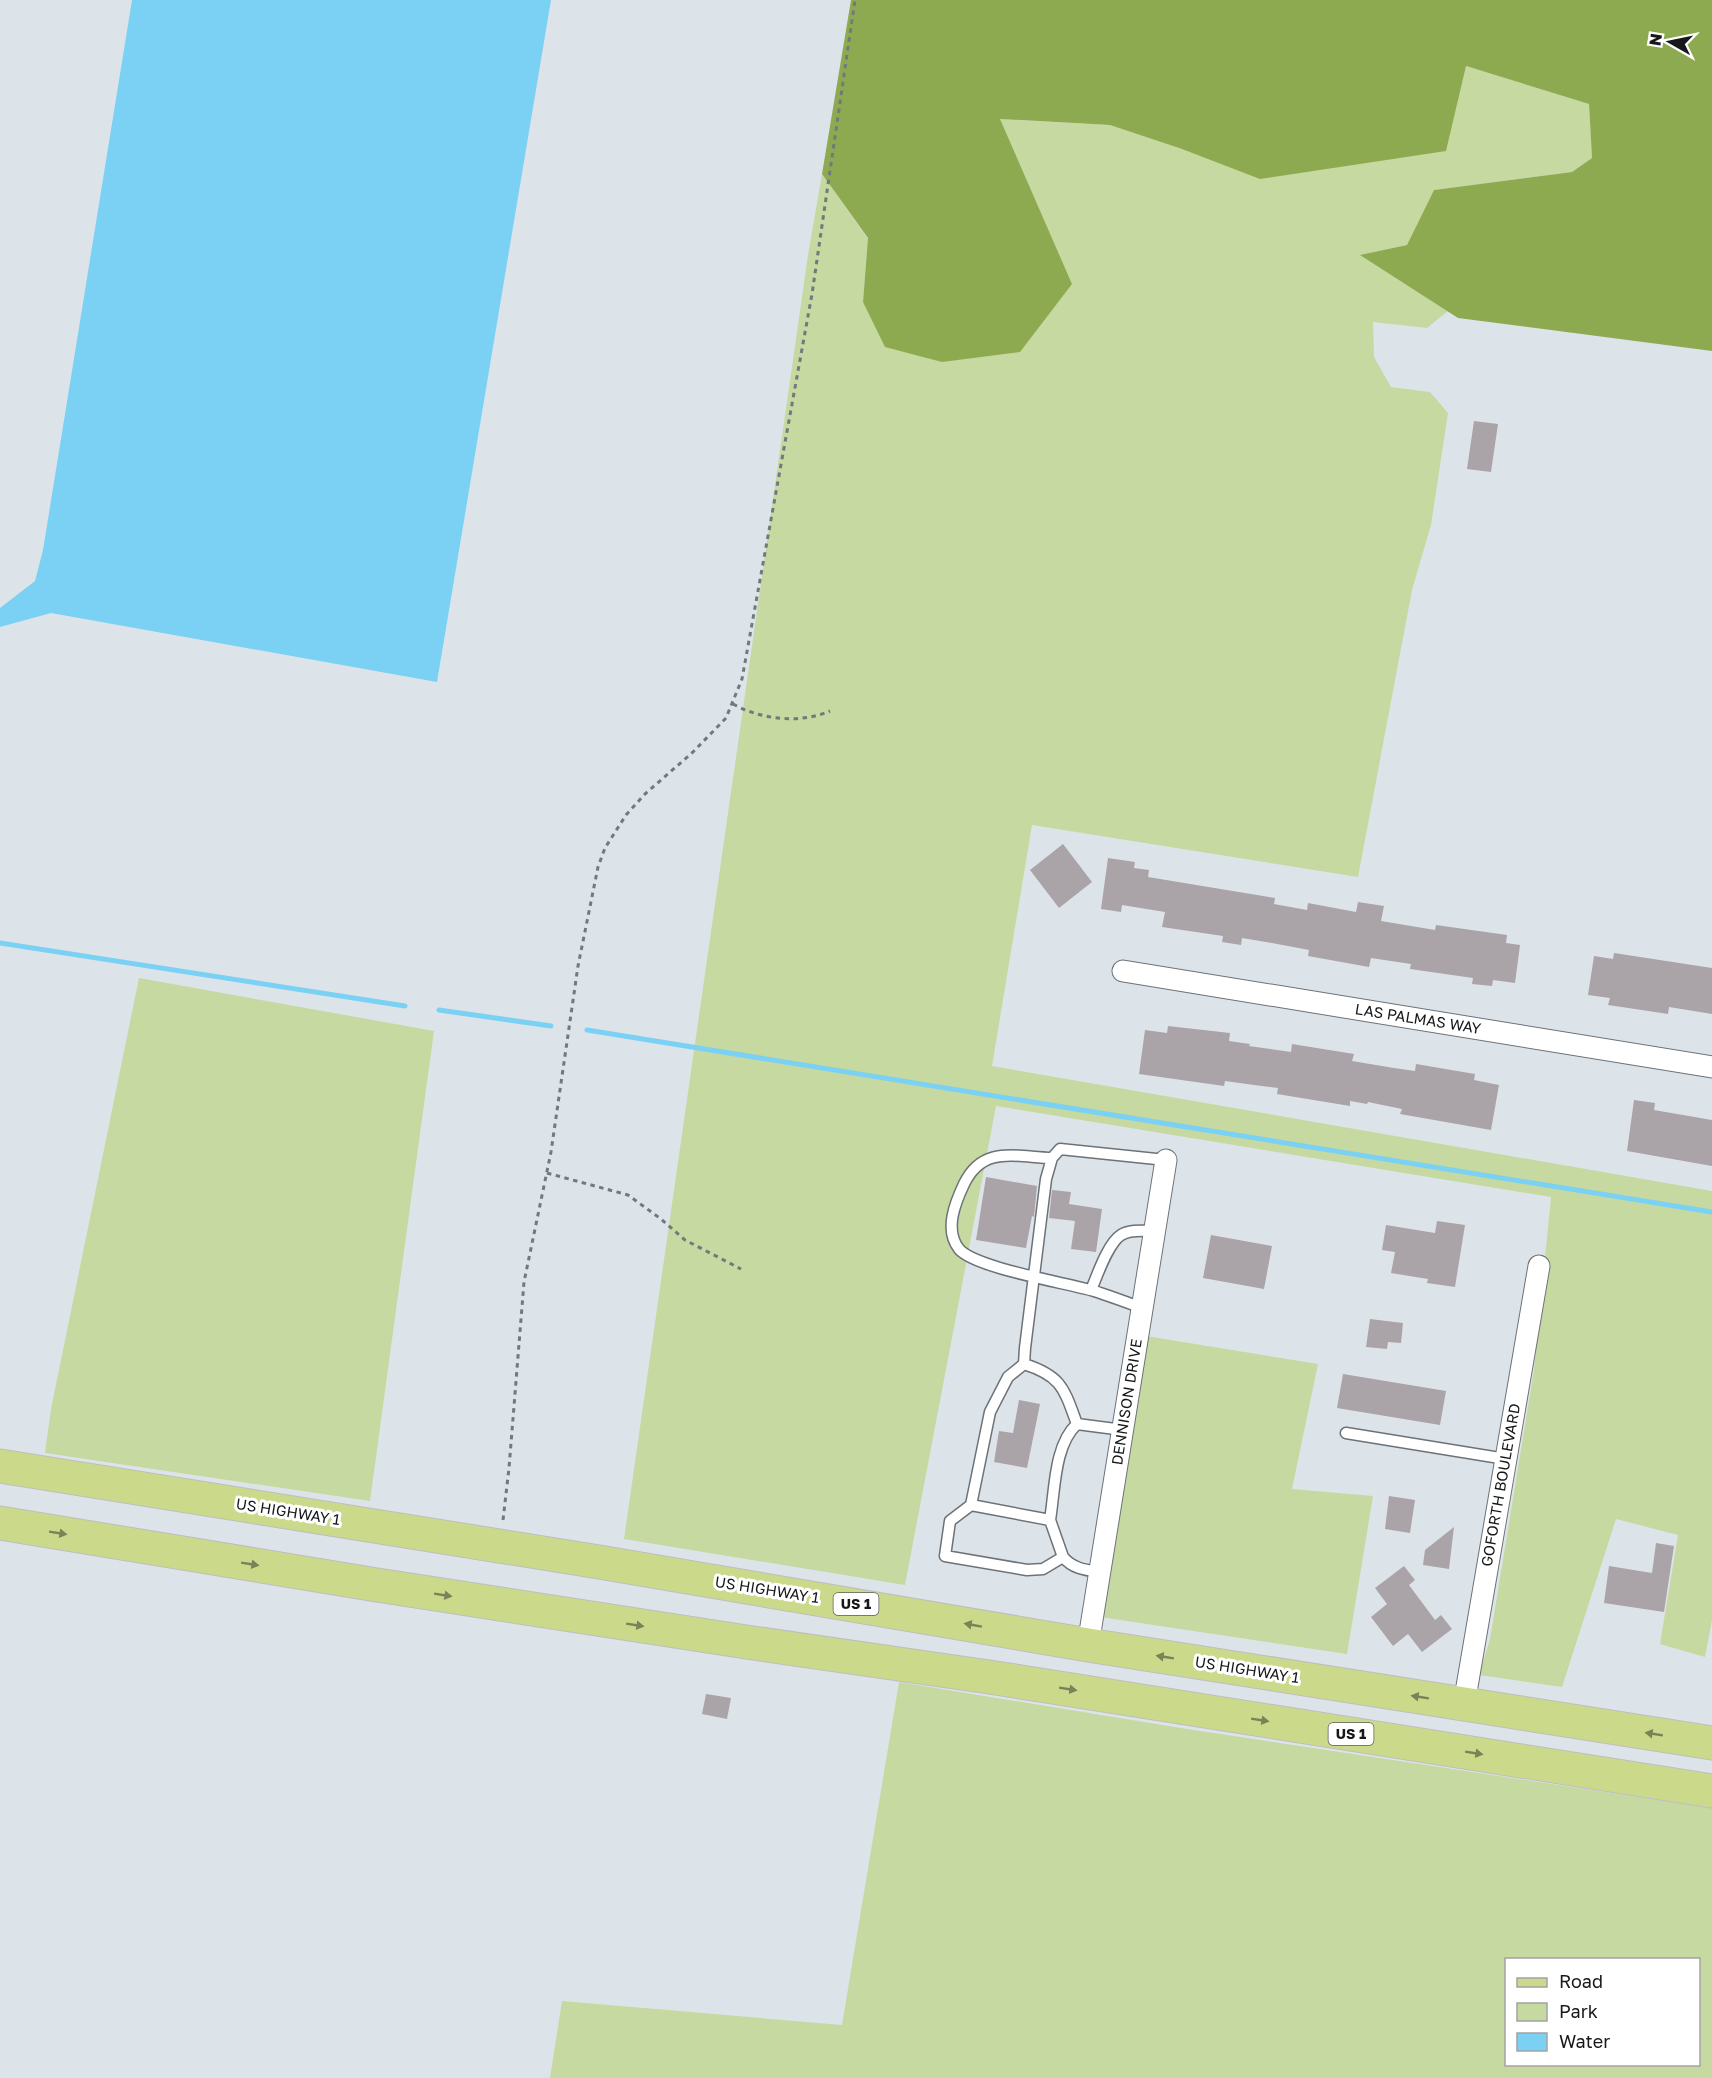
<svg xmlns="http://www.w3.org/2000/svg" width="1712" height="2078" font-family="'Golos Text',sans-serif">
	<rect width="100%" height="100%" fill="#dde4e9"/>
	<path fill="#c5d9a1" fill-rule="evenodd" d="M 1466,66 L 1589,104 L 1592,158 L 1572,172 L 1434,190 L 1407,245 L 1361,255 L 1448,311 L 1427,328 L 1373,322 L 1374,357 L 1391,387 L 1430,392 L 1448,413 L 1431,525 L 1412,590 L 1358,877 L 1032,825 L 992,1066 L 1712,1191 L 1712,1620 L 1705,1657 L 1660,1644 L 1678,1535 L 1616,1519 L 1562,1687 L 1479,1675 L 1490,1639 L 1534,1370 L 1551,1197 L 996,1106 L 905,1585 L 624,1539 L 808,255 L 822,174 L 868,239 L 863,302 L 1072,284 L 999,119 L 1110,125 L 1182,149 Z
		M 139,978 L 434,1031 L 370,1501 L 45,1453 L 51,1409 Z
		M 1146,1336 L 1318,1364 L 1292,1489 L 1373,1496 L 1347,1654 L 1100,1617 Z
		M 899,1682 L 1187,1729 L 1712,1808 L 1712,2078 L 550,2078 L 562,2001 L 842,2025 ZM 1506,1960 L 1698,1960 L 1698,2064 L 1506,2064 Z"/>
	<path fill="#8eaa51" d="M 851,0 L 1712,0 L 1712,351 L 1458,318 L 1360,255 L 1407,245 L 1434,190 L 1572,172 L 1592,158 L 1589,104 L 1466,66 L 1446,151 L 1260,179 L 1182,149 L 1110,125 L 1000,119 L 1072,284 L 1020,352 L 942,362 L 885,347 L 863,302 L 868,238 L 822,174 Z"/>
	<path fill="#7bd1f4" d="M 132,0 L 551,0 L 437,682 L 51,613 L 0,627 L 0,608 L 35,581 L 43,550 Z"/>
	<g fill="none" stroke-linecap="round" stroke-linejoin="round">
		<path stroke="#7bd1f4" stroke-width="5" d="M 0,943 L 405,1006
			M 439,1010 L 551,1026
			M 587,1030 L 1712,1212"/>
	</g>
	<path fill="#aaa3a8" d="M 1474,421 L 1498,424 L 1491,472 L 1467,469 Z
		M 1063,844 L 1092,882 L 1059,908 L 1030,870 Z
		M 1108,858 L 1135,862 L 1134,868 L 1149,870 L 1148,877 L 1275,898 L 1274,904 L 1307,910 L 1308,903 L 1356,912 L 1358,902 L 1384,906 L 1381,921 L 1435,930 L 1436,925 L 1507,935 L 1506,943 L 1520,945 L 1515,983 L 1493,980 L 1492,986 L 1472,984 L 1473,978 L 1410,969 L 1411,964 L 1371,958 L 1369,967 L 1308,956 L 1309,950 L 1272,943 L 1242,938 L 1241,945 L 1222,942 L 1223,936 L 1162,927 L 1165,912 L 1122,905 L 1121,912 L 1101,909 Z
		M 1614,953 L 1712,968 L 1712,1014 L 1669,1007 L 1668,1014 L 1635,1009 L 1608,1005 L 1610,998 L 1588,995 L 1594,956 L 1613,959 Z
		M 1168,1026 L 1230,1033 L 1229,1041 L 1250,1044 L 1249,1046 L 1291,1052 L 1292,1044 L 1354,1054 L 1352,1061 L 1394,1068 L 1415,1071 L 1416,1064 L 1475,1074 L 1474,1080 L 1499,1085 L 1491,1130 L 1400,1114 L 1402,1109 L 1368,1102 L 1367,1104 L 1350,1101 L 1350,1106 L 1277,1094 L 1278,1088 L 1254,1085 L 1225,1081 L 1224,1086 L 1139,1074 L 1145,1030 L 1167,1033 Z
		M 1634,1100 L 1655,1103 L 1654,1110 L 1712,1120 L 1712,1166 L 1627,1151 Z
		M 986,1177 L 1037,1186 L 1034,1217 L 1032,1216 L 1026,1248 L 976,1240 Z
		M 1052,1190 L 1071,1192 L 1069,1204 L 1102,1209 L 1096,1252 L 1071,1249 L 1075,1221 L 1049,1218 Z
		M 1437,1221 L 1465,1225 L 1455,1287 L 1427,1283 L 1428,1279 L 1391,1273 L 1395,1252 L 1382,1250 L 1386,1225 L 1435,1233 Z
		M 1211,1235 L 1272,1246 L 1264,1289 L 1203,1278 Z
		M 1370,1319 L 1403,1323 L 1401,1343 L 1388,1342 L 1387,1349 L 1366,1347 Z
		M 1343,1374 L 1446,1391 L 1440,1425 L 1337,1408 Z
		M 1019,1400 L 1040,1404 L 1027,1468 L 994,1462 L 999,1431 L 1013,1433 Z
		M 1389,1496 L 1415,1500 L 1410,1533 L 1385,1529 Z
		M 1454,1527 L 1449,1569 L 1423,1565 L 1425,1550 Z
		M 1656,1543 L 1674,1546 L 1664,1612 L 1604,1603 L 1609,1566 L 1652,1573 Z
		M 1404,1566 L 1415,1580 L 1409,1585 L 1435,1620 L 1441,1615 L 1452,1629 L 1422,1652 L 1408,1634 L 1393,1646 L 1371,1617 L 1387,1604 L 1375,1588 Z
		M 706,1694 L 731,1698 L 727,1719 L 702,1714 Z"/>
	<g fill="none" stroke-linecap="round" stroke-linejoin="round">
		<defs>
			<path id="service" d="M 1052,1158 C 1015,1157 983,1145 964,1184 C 955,1203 944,1230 959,1249 C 975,1268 1067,1283 1094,1291 C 1110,1296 1126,1302 1142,1308
				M 1091,1290 C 1097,1276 1108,1243 1121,1235 C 1130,1229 1144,1231 1154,1231
				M 1024,1364 C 1062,1376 1064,1389 1077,1424
				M 1346,1433 L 1506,1459
				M 971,1505 L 950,1521 L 945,1556 L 1027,1570 L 1043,1569 L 1063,1557
				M 1050,1520 C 1055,1490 1054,1445 1077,1424 L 1123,1430
				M 1100,1572 C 1086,1570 1073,1569 1063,1557 L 1050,1520 L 971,1505 L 990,1412 L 1008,1377 L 1024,1364 L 1025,1348 L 1046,1179 L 1052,1158 L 1060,1149 L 1166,1160"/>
			<path id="minor" d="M 1123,971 L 1712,1067
				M 1088,1645 L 1166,1160
				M 1464,1704 L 1539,1266"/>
			<path id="primary" d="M 0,1466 L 593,1561 L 1088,1645 L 1712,1743
				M 0,1523 L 377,1585 L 753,1643 L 989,1677 L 1712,1791"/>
		</defs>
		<use href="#service" stroke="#6c7277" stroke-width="13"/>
		<use href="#minor" stroke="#6c7277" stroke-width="23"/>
		<use href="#primary" stroke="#bebebf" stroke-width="35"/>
		<path stroke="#73787b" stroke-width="3" stroke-dasharray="4.5 4.5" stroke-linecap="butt" d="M 733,704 C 762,720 800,724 830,711
			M 547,1173 L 628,1195 L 661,1219 L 685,1240 L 741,1269
			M 503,1520 L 509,1468 L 524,1282 L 551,1152 L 578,966 L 598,867 L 605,848 L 626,815 L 645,794 L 693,752 L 726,718 L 742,679 L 812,294 L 855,0"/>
		<use href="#service" stroke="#fff" stroke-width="10"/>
		<use href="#minor" stroke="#fff" stroke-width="21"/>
		<use href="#primary" stroke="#cbda8a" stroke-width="33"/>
	</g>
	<defs><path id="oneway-solid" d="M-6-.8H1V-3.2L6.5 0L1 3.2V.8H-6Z" transform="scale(1.5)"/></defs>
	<g fill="#7a8358">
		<use href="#oneway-solid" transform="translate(58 1533) rotate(9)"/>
		<use href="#oneway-solid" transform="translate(250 1564) rotate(9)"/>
		<use href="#oneway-solid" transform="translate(443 1595) rotate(9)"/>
		<use href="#oneway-solid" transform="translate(635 1625) rotate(9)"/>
		<use href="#oneway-solid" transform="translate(973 1625) rotate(-170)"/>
		<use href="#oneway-solid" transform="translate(1165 1657) rotate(-171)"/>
		<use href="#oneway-solid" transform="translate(1068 1689) rotate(9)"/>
		<use href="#oneway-solid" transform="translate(1420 1697) rotate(-171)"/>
		<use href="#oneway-solid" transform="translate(1260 1720) rotate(9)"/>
		<use href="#oneway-solid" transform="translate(1654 1734) rotate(-171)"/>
		<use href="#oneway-solid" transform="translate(1474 1753) rotate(9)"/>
	</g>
	<g text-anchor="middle" stroke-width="6" stroke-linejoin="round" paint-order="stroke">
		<g fill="#fff" stroke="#5c5d5f" stroke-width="1.5">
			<rect x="833.5" y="1593" width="45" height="22" rx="4.5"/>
			<rect x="1328.5" y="1723" width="45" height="22" rx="4.5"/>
		</g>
		<g font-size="14" font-weight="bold" fill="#16181a">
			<text x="856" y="1609">US 1</text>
			<text x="1351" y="1739">US 1</text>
		</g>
		<g font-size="15" fill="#16181a" stroke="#fff">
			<text transform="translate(1418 1019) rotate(9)" y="5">LAS PALMAS WAY</text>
			<text transform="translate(1127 1402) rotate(-81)" y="5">DENNISON DRIVE</text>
			<text transform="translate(1501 1485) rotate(-80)" y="5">GOFORTH BOULEVARD</text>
			<text transform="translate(288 1512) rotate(9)" y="5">US HIGHWAY 1</text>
			<text transform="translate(767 1590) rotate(9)" y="5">US HIGHWAY 1</text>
			<text transform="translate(1247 1670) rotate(9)" y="5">US HIGHWAY 1</text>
		</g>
	</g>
	<rect x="1505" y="1958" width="195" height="108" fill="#ffffff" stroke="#a2a3a3" stroke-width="1.5"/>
	<rect x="1517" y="1978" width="30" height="9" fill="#cbda8a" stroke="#a2a3a3" stroke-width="1.5"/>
	<text x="1559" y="1988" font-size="18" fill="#16181a">Road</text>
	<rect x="1517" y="2003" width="30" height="18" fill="#c5d9a1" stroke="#a2a3a3" stroke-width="1.5"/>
	<text x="1559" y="2018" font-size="18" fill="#16181a">Park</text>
	<rect x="1517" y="2033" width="30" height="18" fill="#7bd1f4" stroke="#a2a3a3" stroke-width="1.5"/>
	<text x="1559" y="2048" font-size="18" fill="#16181a">Water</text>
	<g transform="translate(1670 42) rotate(279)" stroke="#ffffff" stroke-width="4.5" paint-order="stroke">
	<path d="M0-4.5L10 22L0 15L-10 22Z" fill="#16181a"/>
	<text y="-9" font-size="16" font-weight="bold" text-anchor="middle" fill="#16181a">N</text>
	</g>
</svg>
